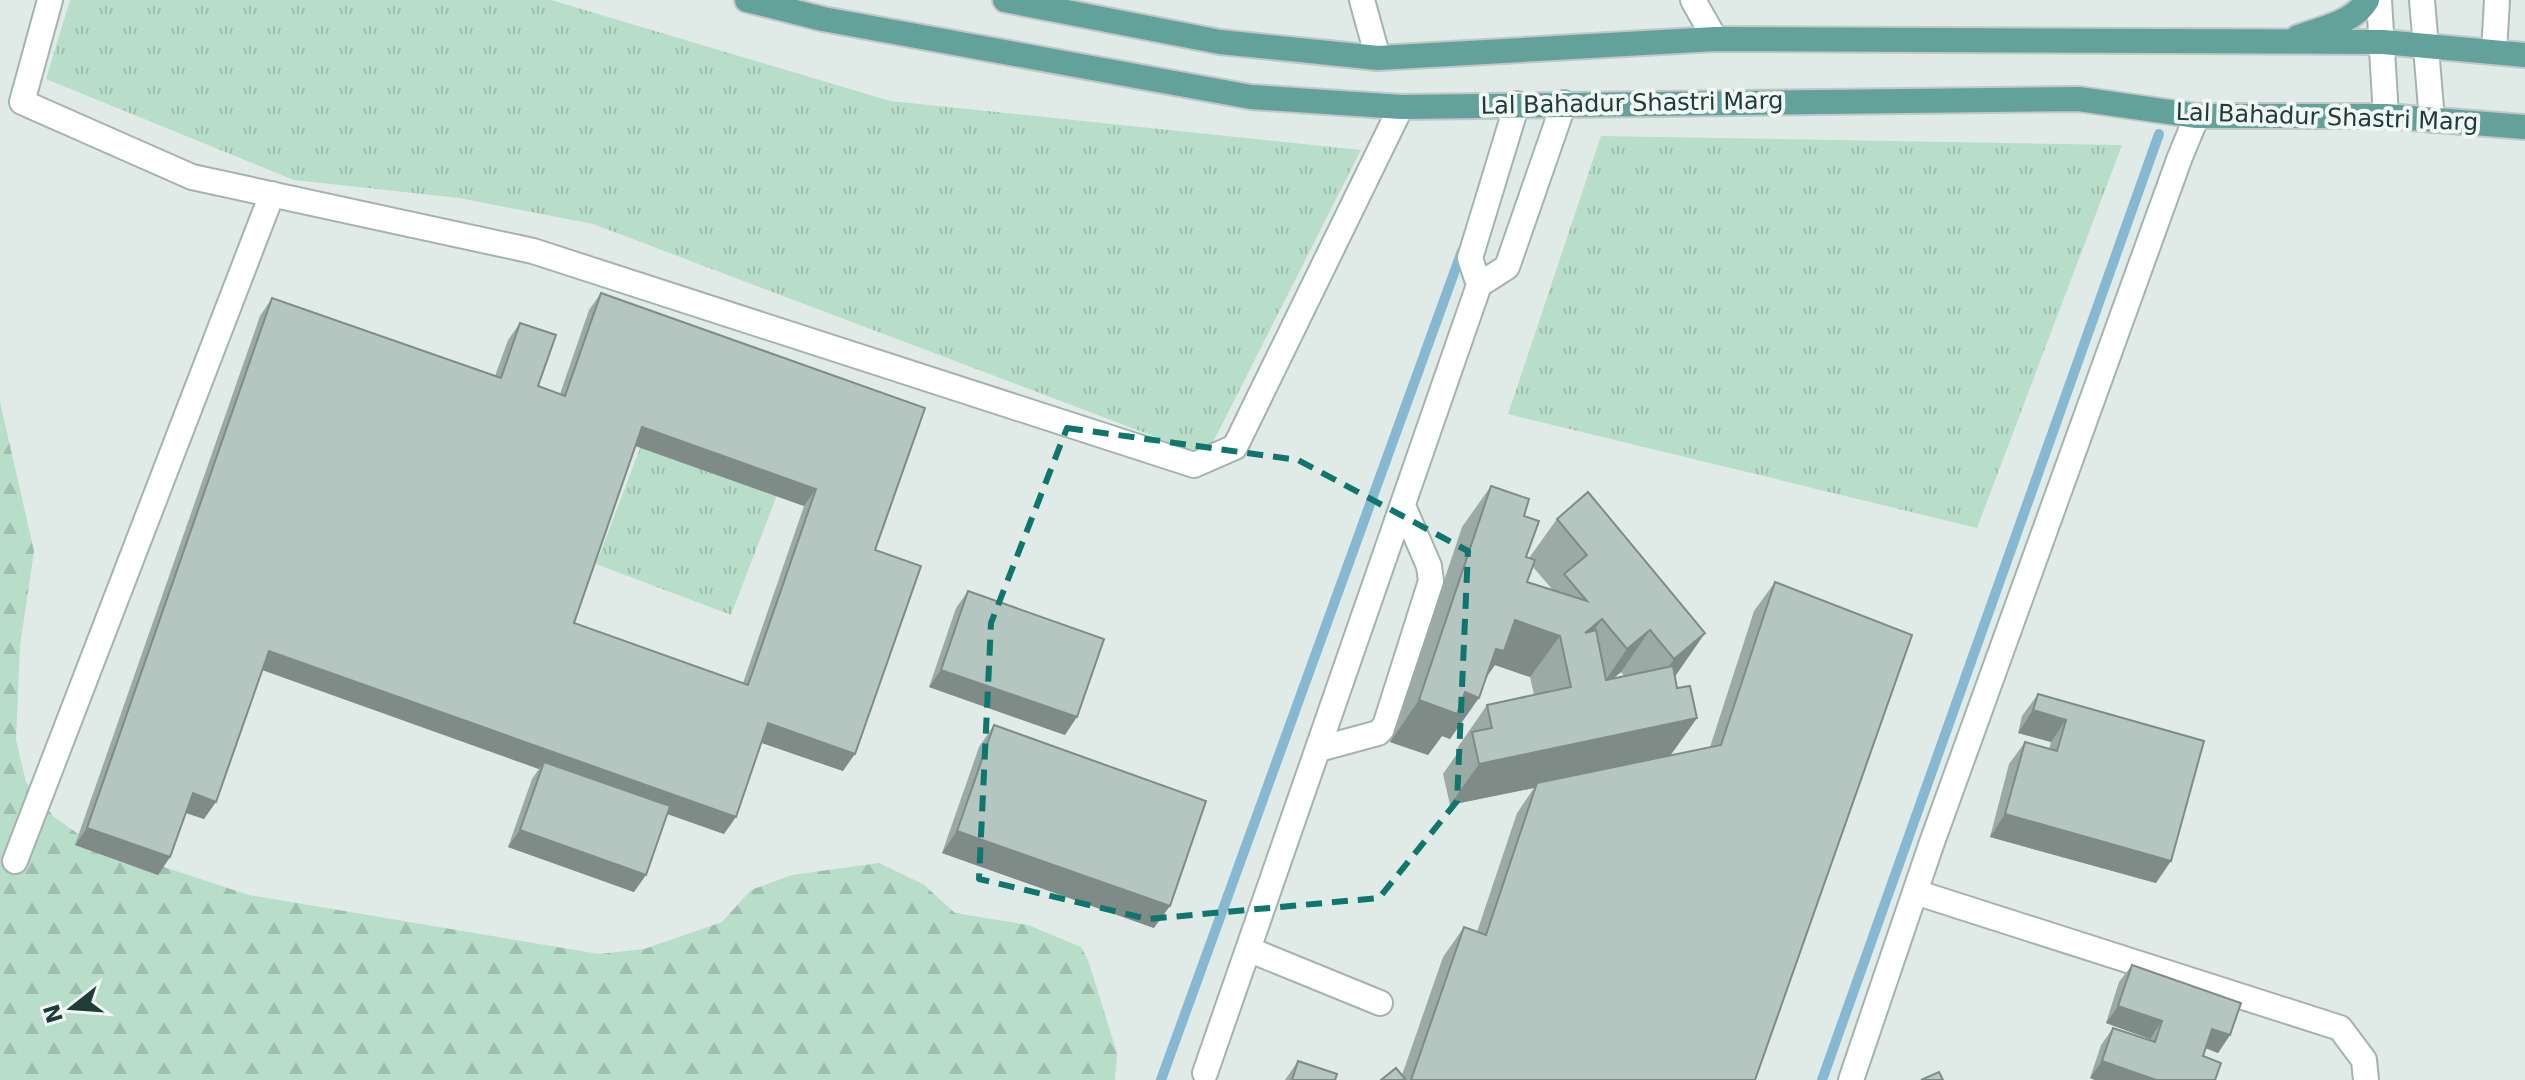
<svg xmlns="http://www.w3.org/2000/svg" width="2525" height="1080" font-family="'DejaVu Sans',sans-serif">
	<defs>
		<pattern id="grass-tufts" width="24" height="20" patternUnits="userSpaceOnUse" patternTransform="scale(2)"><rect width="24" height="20" fill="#b8ddc8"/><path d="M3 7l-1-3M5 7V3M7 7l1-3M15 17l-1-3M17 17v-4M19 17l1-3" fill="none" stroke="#9ebfad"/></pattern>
		<pattern id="forest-firs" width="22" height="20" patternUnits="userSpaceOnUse" patternTransform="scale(2)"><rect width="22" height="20" fill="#b8ddc8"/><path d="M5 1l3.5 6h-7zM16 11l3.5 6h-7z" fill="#9ebfad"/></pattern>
	</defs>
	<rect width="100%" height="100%" fill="#e0ebe8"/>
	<path fill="url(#grass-tufts)" d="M 70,0 L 551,0 L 890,101 L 1361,150 L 1206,456 L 593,224 L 459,198 L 294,180 L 46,79 Z
		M 1601,136 L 2122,145 L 1977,528 L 1508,414 Z
		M 644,438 L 779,490 L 731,615 L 596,564 Z"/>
	<path fill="url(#forest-firs)" d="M 0,402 L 34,551 L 20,646 L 16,740 L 26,782 L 54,817 L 91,843 L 249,895 L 599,954 L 644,949 L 722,922 L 751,890 L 792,875 L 879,863 L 923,884 L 955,913 L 1028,925 L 1081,947 L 1088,960 L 1117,1053 L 1115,1080 L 0,1080 Z"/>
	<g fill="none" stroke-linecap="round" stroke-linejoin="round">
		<path stroke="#86b9d1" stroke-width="10" d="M 1161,1080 L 1462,251
			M 1822,1080 L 2159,134"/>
		<defs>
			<path id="minor" d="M 50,0 L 22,102 L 192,177 L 533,251 L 1194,465 L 1235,447 L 1401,107
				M 1362,0 L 1378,58
				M 1693,0 L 1715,39
				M 2379,0 L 2386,116
				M 2422,0 L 2432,120
				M 2494,52 L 2497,0
				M 1479,285 L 1470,258 L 1517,104
				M 1319,749 L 1378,733 L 1385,726 L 1431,581 L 1429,566 L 1403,506
				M 15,861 L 272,194
				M 1915,892 L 2340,1028 L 2364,1060 L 2366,1080
				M 1250,950 L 1380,1003
				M 1205,1073 L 1479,285 L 1507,267 L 1564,103
				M 1851,1080 L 1931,845 L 2180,157 L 2197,116"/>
			<path id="major" d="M 747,0 L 823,19 L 1251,97 L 1401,107 L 2079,99 L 2197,116 L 2386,116 L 2525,127
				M 1005,0 L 1220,42 L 1378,58 L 1715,39 L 2383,42 L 2525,55
				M 2298,37 C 2321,29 2355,22 2367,0"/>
		</defs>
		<use href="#minor" stroke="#a3b3b0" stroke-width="28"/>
		<use href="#major" stroke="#c1c8c7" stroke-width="28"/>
		<use href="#minor" stroke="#fff" stroke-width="24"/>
		<use href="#major" stroke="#63a19b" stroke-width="24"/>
	</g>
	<path fill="#9caaa6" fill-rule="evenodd" d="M 601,293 L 925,408 L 875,550 L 843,771 L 762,743 L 724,834 L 667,814 L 634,892 L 508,847 L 532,779 L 539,769 L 262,670 L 204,819 L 186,813 L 170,857 L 158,875 L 75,845 L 260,316 L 272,298 L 495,376 L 508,340 L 520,323 L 538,386 L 560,394 L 589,310 ZM 635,446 L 804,506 L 743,683 L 574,623 Z
		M 1491,486 L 1524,516 L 1526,557 L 1529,558 L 1557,519 L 1705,633 L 1675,676 L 1677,688 L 1697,718 L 1670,756 L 1710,747 L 1754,611 L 1775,582 L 1755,1080 L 1381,1080 L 1402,1075 L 1443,957 L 1464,927 L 1477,932 L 1517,813 L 1534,788 L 1450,805 L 1443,774 L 1459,751 L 1458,747 L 1487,705 L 1534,695 L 1530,677 L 1495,665 L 1486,677 L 1450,739 L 1442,736 L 1428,755 L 1390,742 L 1462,527 ZM 1533,567 L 1551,588 L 1552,590 L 1527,582 ZM 1621,672 L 1624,676 L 1613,678 Z
		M 968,591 L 1065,735 L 929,687 L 956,608 Z
		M 2038,694 L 2204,741 L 2156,883 L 1990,837 L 2009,764 L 2025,742 L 2049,749 L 2051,742 L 2018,733 L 2022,716 Z
		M 994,725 L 1154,928 L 942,853 L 979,747 Z
		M 2132,965 L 2230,1035 L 2218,1053 L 2206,1048 L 2203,1056 L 2215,1080 L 2095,1080 L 2090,1078 L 2101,1045 L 2113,1028 L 2149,1040 L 2150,1039 L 2106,1023 L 2119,982 Z
		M 1298,1061 L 1335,1080 L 1285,1080 Z"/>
	<path fill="#7f8b87" d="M 642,427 L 816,489 L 804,506 L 630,444 Z
		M 1602,619 L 1572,661 L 1585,633 Z
		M 1515,620 L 1560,636 L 1530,677 L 1495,665 L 1475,693 L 1467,690 Z
		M 1650,630 L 1621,672 L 1598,691 L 1627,649 Z
		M 1705,633 L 1676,675 L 1645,701 L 1674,659 Z
		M 269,651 L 736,817 L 724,834 L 541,769 L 544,762 L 539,769 L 257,668 Z
		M 941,670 L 1077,717 L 1065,735 L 929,687 Z
		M 1465,692 L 1479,698 L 1450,739 L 1442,736 L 1428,755 L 1390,742 L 1419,700 Z
		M 2033,710 L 2066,720 L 2051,742 L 2018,733 Z
		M 1697,718 L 1667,760 L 1537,783 L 1534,788 L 1450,805 L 1479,764 Z
		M 768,723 L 855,754 L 843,771 L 756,741 Z
		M 193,793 L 216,802 L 204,819 L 180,811 Z
		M 2005,814 L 2171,861 L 2156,883 L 1990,837 Z
		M 87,828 L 170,857 L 158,875 L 75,845 Z
		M 520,830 L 646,875 L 634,892 L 508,847 Z
		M 957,831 L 1170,906 L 1154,928 L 942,853 Z
		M 2118,1006 L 2162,1021 L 2150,1039 L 2106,1023 Z
		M 2212,1029 L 2230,1035 L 2218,1053 L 2200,1046 Z
		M 2102,1061 L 2156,1080 L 2095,1080 L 2090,1078 Z"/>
	<path fill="#b5c6c1" stroke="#7f8b87" stroke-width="2" fill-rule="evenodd" d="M 601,293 L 925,408 L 875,550 L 921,566 L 855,754 L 768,723 L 736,817 L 269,651 L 216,802 L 193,793 L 170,857 L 87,828 L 272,298 L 501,378 L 520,323 L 556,335 L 538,386 L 565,396 ZM 642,427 L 816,489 L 748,685 L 574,623 Z
		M 1491,486 L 1529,499 L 1524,516 L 1539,521 L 1526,557 L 1535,560 L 1527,582 L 1587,601 L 1564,574 L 1587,555 L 1557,519 L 1588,492 L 1705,633 L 1674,659 L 1650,630 L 1627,649 L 1602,619 L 1585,633 L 1596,630 L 1606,680 L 1673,666 L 1677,688 L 1690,686 L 1697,718 L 1479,764 L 1472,732 L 1492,728 L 1487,705 L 1571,687 L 1560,636 L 1515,620 L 1504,651 L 1496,649 L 1479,698 L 1465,692 L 1457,714 L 1419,700 Z
		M 1775,582 L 1912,635 L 1755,1080 L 1411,1080 L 1464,927 L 1486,935 L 1537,783 L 1721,745 Z
		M 968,591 L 1104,639 L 1077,717 L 941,670 Z
		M 2038,694 L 2204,741 L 2171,861 L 2005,814 L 2025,742 L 2057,751 L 2066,720 L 2033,710 Z
		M 994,725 L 1206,801 L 1170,906 L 957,831 Z
		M 544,762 L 670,806 L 646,875 L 520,830 Z
		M 2132,965 L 2241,1003 L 2230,1035 L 2212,1029 L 2203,1056 L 2221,1063 L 2215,1080 L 2156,1080 L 2102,1061 L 2113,1028 L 2155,1042 L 2162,1021 L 2118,1006 Z
		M 1298,1061 L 1337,1074 L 1335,1080 L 1292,1080 Z
		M 1396,1068 L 1406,1080 L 1381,1080 Z
		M 1939,1072 L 1943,1080 L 1921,1080 Z"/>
	<path fill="none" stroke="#0f766e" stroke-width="6" stroke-dasharray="16 10" stroke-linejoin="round" d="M 1067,428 L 1298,460 L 1468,551 L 1457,801 L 1379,898 L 1148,919 L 979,879 L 991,623 Z"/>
	<g text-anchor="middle" stroke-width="8" stroke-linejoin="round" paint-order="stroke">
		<g font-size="24" fill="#203b38" stroke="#f0f7f5">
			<text transform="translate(1632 103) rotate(-1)" y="8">Lal Bahadur Shastri Marg</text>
			<text transform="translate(2327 117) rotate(2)" y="8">Lal Bahadur Shastri Marg</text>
		</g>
	</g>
	<g transform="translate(72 1008) rotate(253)" stroke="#f0f7f5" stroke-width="6" paint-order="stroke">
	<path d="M0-6L14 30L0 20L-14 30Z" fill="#203b38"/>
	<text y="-12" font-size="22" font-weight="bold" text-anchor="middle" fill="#203b38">N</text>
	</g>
</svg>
